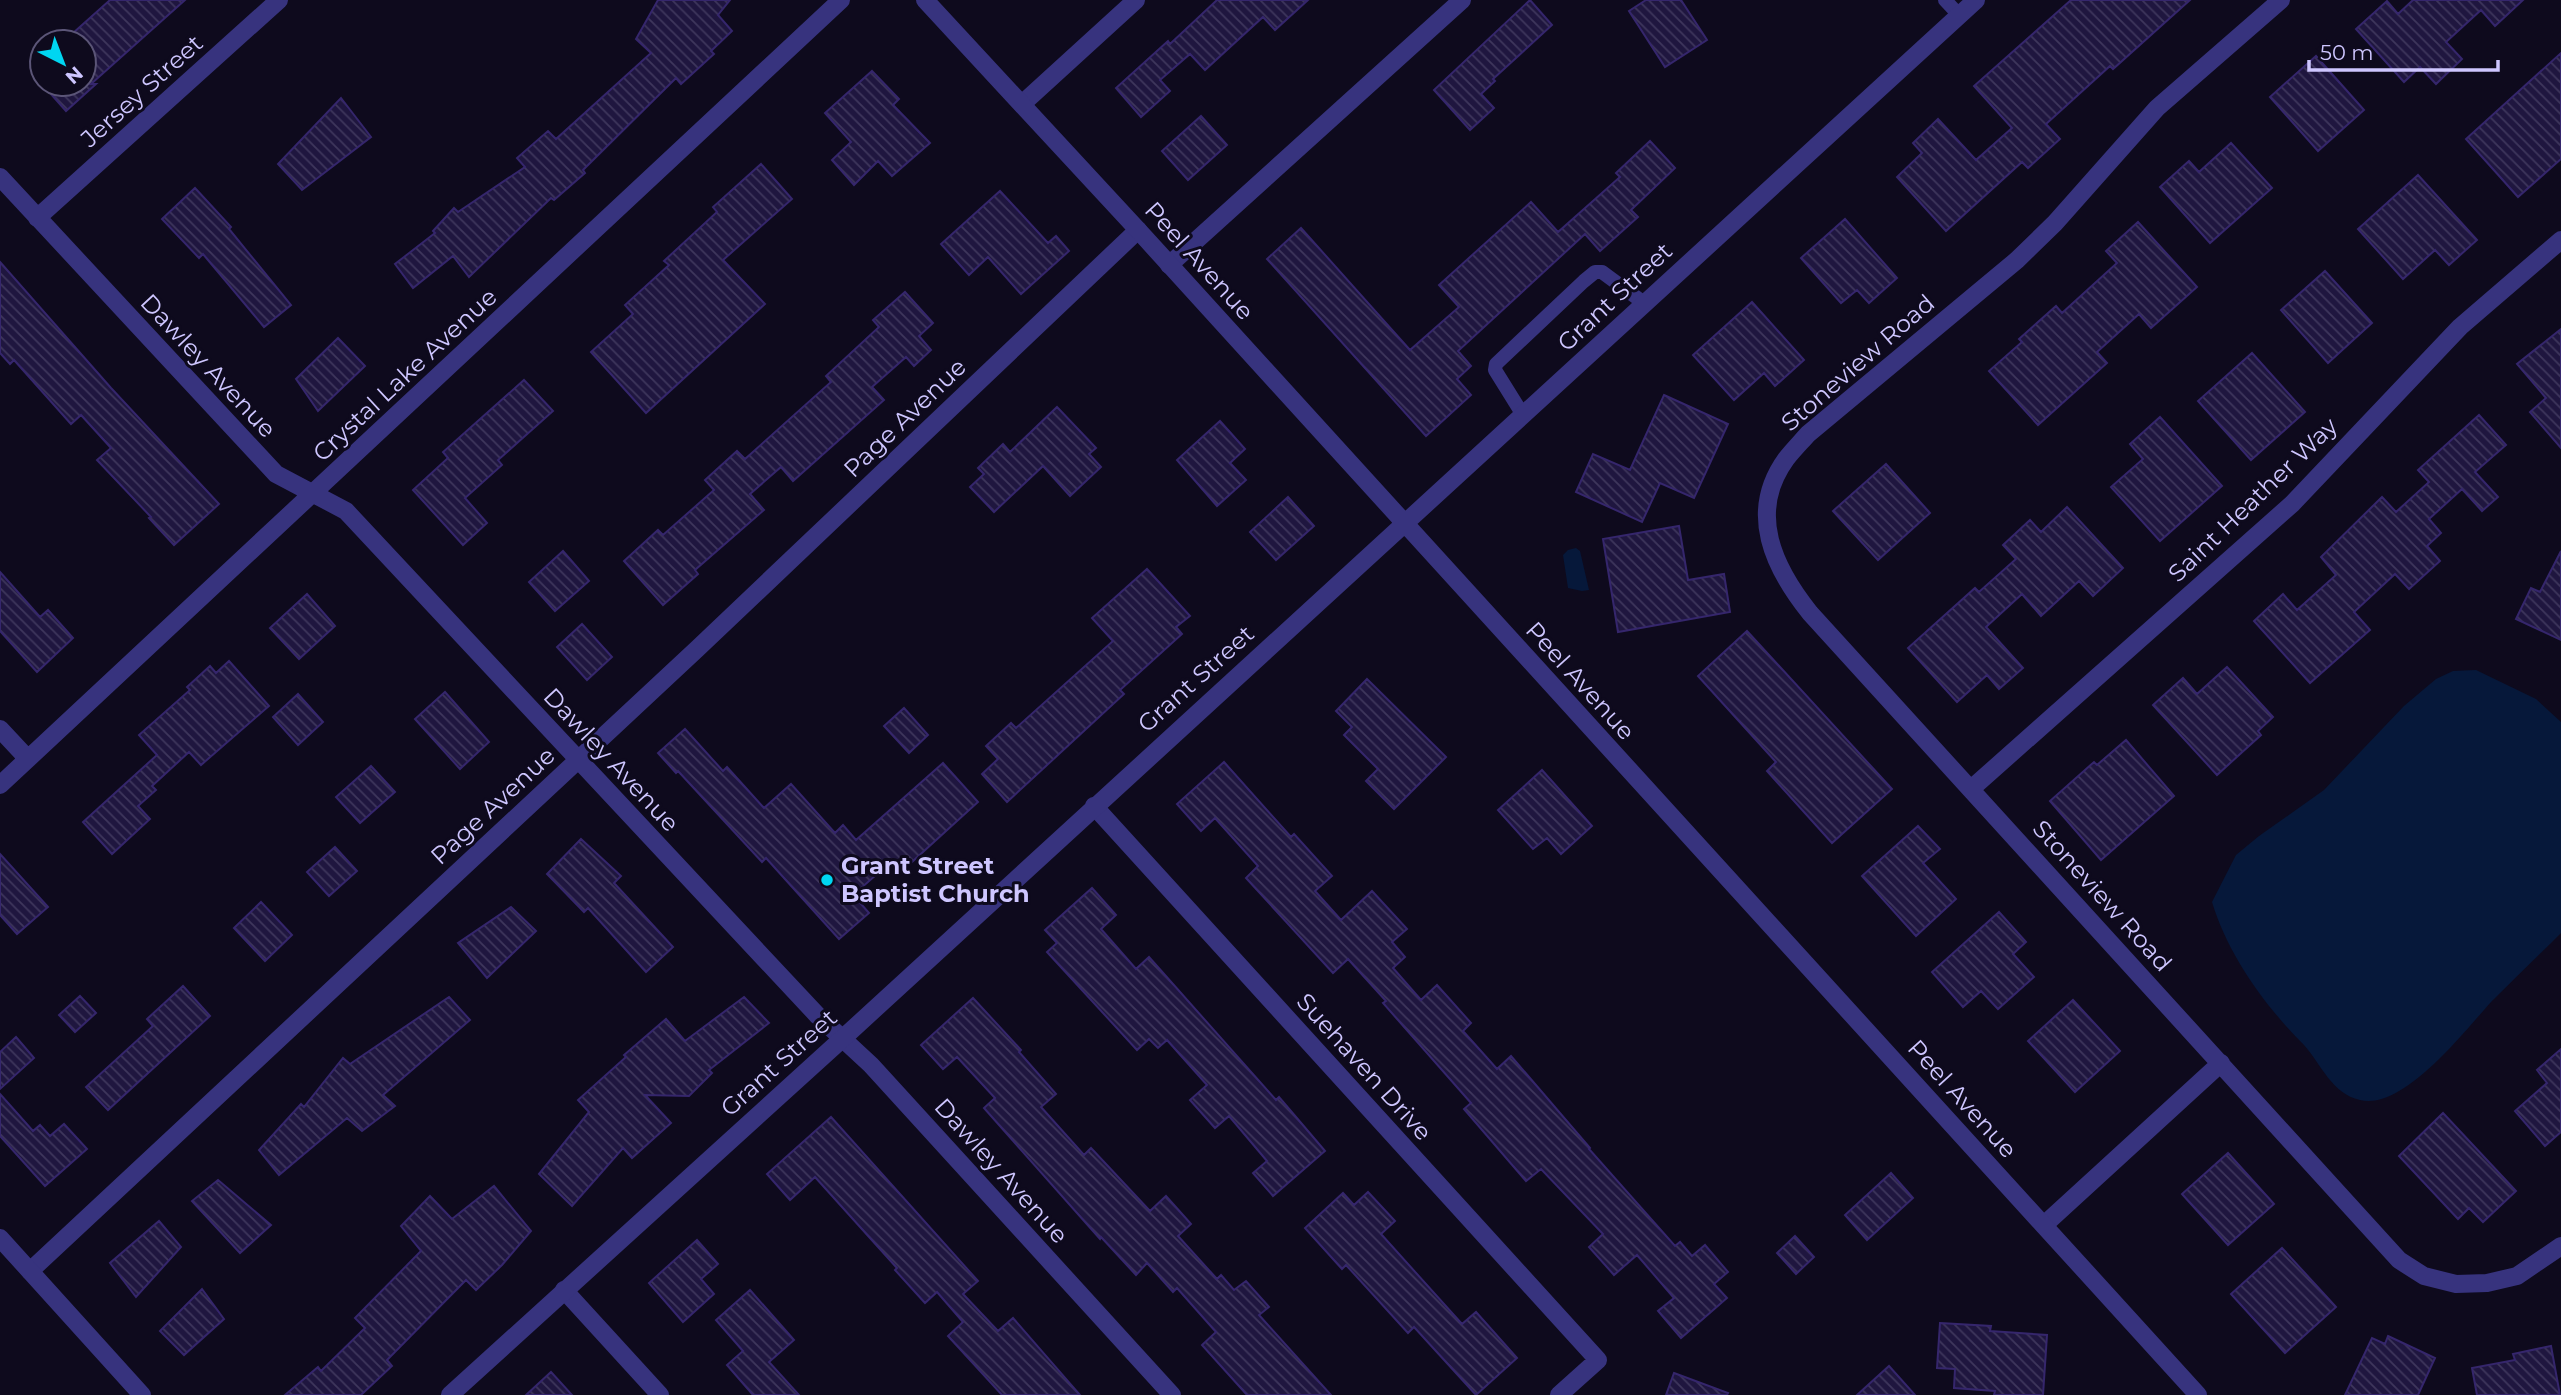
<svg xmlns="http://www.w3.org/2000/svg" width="2561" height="1395" font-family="Montserrat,sans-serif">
	<defs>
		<pattern id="building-back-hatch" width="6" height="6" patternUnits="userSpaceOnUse" patternTransform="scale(1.75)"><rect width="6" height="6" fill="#1f163f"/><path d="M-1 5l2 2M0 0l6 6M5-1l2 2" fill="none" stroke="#3e365c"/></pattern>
	</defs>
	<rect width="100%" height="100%" fill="#0e0a1d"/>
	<path fill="#06183a" d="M 1576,548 L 1580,551 L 1589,590 L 1582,591 L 1568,588 L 1563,555 L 1568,550 Z
		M 2476,670 L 2536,699 L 2561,722 L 2561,933 C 2538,956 2515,978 2492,1001 C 2466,1029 2404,1111 2360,1100 C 2332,1094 2321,1064 2304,1045 C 2265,1006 2228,955 2212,902 L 2236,855 L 2259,836 L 2324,790 L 2404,706 L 2436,679 L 2453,671 Z"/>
	<path fill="url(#building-back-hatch)" stroke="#35266c" stroke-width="2" d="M 110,0 L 185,0 L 91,84 L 96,84 L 66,111 L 42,84 L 84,84 L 84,42 L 63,42 Z
		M 658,0 L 730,0 L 718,15 L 732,31 L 711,51 L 714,54 L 681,84 L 676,78 L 583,170 L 585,173 L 554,200 L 551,198 L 469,277 L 453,256 L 413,288 L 395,264 L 435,233 L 433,231 L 454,208 L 458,212 L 525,167 L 517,158 L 548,131 L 556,139 L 651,53 L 636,39 Z
		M 1217,0 L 1308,0 L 1275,30 L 1263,17 L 1205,70 L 1190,54 L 1160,80 L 1170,91 L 1141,117 L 1116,88 L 1168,41 L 1170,44 Z
		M 1530,0 L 1552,25 L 1493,79 L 1495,81 L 1481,94 L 1494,108 L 1470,130 L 1434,90 Z
		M 1646,0 L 1681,0 L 1707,40 L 1665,67 L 1629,11 Z
		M 2071,0 L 2190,0 L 2113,69 L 2110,66 L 2046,124 L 2060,139 L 2028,168 L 2022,162 L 1946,231 L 1897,177 L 1922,153 L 1913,143 L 1938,119 L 1976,160 L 2012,128 L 1974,86 Z
		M 2413,0 L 2523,0 L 2495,26 L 2481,10 L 2446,42 L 2462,59 L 2436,84 L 2420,67 L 2404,82 L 2356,29 L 2387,1 L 2398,14 Z
		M 2561,53 L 2561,159 L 2518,197 L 2466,139 Z
		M 2316,56 L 2364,110 L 2318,151 L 2270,97 Z
		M 872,71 L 899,99 L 893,105 L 930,143 L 892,176 L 878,161 L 854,185 L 832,160 L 851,142 L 825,113 Z
		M 341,98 L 371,137 L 302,190 L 278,164 Z
		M 1201,116 L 1227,145 L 1188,180 L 1162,151 Z
		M 1650,141 L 1675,168 L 1631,210 L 1638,217 L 1600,251 L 1585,234 L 1458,351 L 1471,366 L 1457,379 L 1471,395 L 1426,436 L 1267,259 L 1301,228 L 1410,350 L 1459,307 L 1439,285 L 1531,202 L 1558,232 L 1620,177 L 1616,173 Z
		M 2231,143 L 2272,188 L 2210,243 L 2160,187 L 2189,161 L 2199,172 Z
		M 761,164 L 792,199 L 723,260 L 765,304 L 646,413 L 591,352 L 633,314 L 625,305 L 669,265 L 664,261 L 717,212 L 713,207 Z
		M 2418,175 L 2477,240 L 2449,265 L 2435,250 L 2403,279 L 2358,229 Z
		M 195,188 L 231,227 L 229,229 L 291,305 L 264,327 L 203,254 L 199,258 L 162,219 Z
		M 1000,191 L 1048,243 L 1056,236 L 1069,251 L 1021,294 L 988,257 L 969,275 L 941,244 Z
		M 1845,219 L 1897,278 L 1869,303 L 1857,290 L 1841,303 L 1801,258 Z
		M 2138,222 L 2197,287 L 2151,328 L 2139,314 L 2097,352 L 2107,363 L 2038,425 L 1989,371 L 2022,342 L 2019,339 L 2056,306 L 2062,313 L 2117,263 L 2106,251 Z
		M 0,262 L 111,388 L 219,504 L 174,545 L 149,518 L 151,517 L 97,460 L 111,448 L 81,415 L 71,424 L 14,360 L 10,364 L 0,353 Z
		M 2325,271 L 2372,323 L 2328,363 L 2281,310 Z
		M 905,292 L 933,323 L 919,336 L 931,350 L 914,366 L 906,357 L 872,387 L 884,400 L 793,481 L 781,467 L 750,494 L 764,510 L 695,570 L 698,574 L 663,605 L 624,561 L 658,530 L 663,535 L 714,490 L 705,480 L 737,451 L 745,459 L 831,382 L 826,376 L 879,327 L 873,320 Z
		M 1752,302 L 1804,360 L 1775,386 L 1764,373 L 1734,400 L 1693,355 Z
		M 2561,329 L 2561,448 L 2530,412 L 2546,398 L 2517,364 Z
		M 338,338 L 365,366 L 318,411 L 296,379 Z
		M 2252,353 L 2305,412 L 2251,460 L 2198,401 Z
		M 524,380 L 553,411 L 498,460 L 502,465 L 465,498 L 487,523 L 463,545 L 413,490 L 448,458 L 443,452 Z
		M 1664,395 L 1728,424 L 1694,498 L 1660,483 L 1642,522 L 1576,492 L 1593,454 L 1630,470 Z
		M 1057,407 L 1096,448 L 1089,454 L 1101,467 L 1070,496 L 1043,466 L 994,512 L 970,487 L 984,474 L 978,468 L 1003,444 L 1010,452 Z
		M 2479,415 L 2506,445 L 2475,472 L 2498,497 L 2482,511 L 2462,489 L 2429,519 L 2441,533 L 2427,546 L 2440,561 L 2409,589 L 2395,574 L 2354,612 L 2370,630 L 2310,683 L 2254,621 L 2283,594 L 2297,610 L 2336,575 L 2321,557 L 2382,497 L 2396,512 L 2429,482 L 2418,470 Z
		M 2160,417 L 2222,486 L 2160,541 L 2111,487 L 2143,459 L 2130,444 Z
		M 1220,421 L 1245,449 L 1230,463 L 1246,480 L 1217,506 L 1177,460 Z
		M 1886,464 L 1930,513 L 1878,560 L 1833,511 Z
		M 1288,497 L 1314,526 L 1276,560 L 1250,532 Z
		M 2067,507 L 2123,568 L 2093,596 L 2079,581 L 2041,616 L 2022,594 L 1986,627 L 2023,668 L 1999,689 L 1987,675 L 1957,702 L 1908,648 L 1975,588 L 1979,592 L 2016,559 L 2003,545 L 2030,520 L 2041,532 Z
		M 1679,526 L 1688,580 L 1724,574 L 1730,612 L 1618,632 L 1603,539 Z
		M 563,551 L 589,581 L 555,611 L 529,582 Z
		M 2561,551 L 2561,640 L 2516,619 L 2531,588 L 2540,592 Z
		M 1147,569 L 1190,616 L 1176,627 L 1182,634 L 1120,690 L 1124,694 L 1007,802 L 982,774 L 998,759 L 986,746 L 1011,723 L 1016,728 L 1113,641 L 1092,618 Z
		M 0,572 L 40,617 L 48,610 L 73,638 L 37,672 L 0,631 Z
		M 307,594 L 335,626 L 299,659 L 270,628 Z
		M 582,624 L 612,657 L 587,680 L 557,647 Z
		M 1747,631 L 1892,789 L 1832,843 L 1767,771 L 1776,762 L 1698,676 Z
		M 229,661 L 269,706 L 201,765 L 189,752 L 152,786 L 156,790 L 138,806 L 150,819 L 112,854 L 83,822 L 157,755 L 139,735 L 190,690 L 187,687 L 210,666 L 216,673 Z
		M 2227,667 L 2273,717 L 2258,731 L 2261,735 L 2217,775 L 2153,705 L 2183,678 L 2197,694 Z
		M 1367,679 L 1446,757 L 1394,809 L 1366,781 L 1378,769 L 1344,735 L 1352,727 L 1336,711 Z
		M 445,692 L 489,742 L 460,769 L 415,719 Z
		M 298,694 L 323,722 L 298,745 L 273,717 Z
		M 904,708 L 928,735 L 909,753 L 884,726 Z
		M 685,729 L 723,771 L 727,767 L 764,808 L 791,784 L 835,833 L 843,825 L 856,840 L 943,763 L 978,802 L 902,871 L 892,861 L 853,895 L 869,913 L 839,939 L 766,858 L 762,862 L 678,771 L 676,773 L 658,753 Z
		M 2126,740 L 2174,796 L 2101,860 L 2050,801 L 2094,762 L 2097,765 Z
		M 1224,762 L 1291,837 L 1294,834 L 1332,876 L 1315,891 L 1341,920 L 1372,891 L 1407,929 L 1392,942 L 1405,957 L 1393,968 L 1421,1000 L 1437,985 L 1471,1023 L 1463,1031 L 1497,1069 L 1511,1056 L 1590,1148 L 1589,1149 L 1675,1246 L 1680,1242 L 1692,1256 L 1705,1245 L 1728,1272 L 1714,1284 L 1727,1298 L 1681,1338 L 1658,1311 L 1674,1298 L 1637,1255 L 1614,1275 L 1589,1247 L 1603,1234 L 1541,1169 L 1526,1181 L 1464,1109 L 1471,1103 L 1383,1003 L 1386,1001 L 1348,959 L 1333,973 L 1246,878 L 1258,866 L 1215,818 L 1201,831 L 1177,804 Z
		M 371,766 L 395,792 L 360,823 L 336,797 Z
		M 1542,770 L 1592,826 L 1561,854 L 1547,838 L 1533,849 L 1498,810 Z
		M 1918,826 L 1940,849 L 1923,863 L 1956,899 L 1916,936 L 1862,876 Z
		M 581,839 L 621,876 L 614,883 L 673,947 L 646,972 L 588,908 L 584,912 L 547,874 Z
		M 335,847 L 357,871 L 329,896 L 307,872 Z
		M 0,854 L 48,907 L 17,934 L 0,915 Z
		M 1092,888 L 1116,915 L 1101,929 L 1136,969 L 1149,957 L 1276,1100 L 1279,1097 L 1325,1151 L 1273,1196 L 1253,1173 L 1267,1161 L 1229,1116 L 1215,1128 L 1190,1100 L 1207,1085 L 1167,1040 L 1158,1048 L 1149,1039 L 1137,1050 L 1047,952 L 1057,943 L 1045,930 Z
		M 261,902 L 292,935 L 265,961 L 234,928 Z
		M 511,907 L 536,931 L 487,978 L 458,943 Z
		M 1999,912 L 2026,942 L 2013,954 L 2034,977 L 1998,1009 L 1981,991 L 1963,1007 L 1932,972 Z
		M 183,986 L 210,1016 L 108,1110 L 86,1087 L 153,1026 L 147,1019 Z
		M 80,996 L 96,1013 L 75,1032 L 59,1015 Z
		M 449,997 L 470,1020 L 383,1095 L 395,1106 L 362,1131 L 347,1118 L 279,1175 L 259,1150 L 301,1104 L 304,1107 L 343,1058 L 350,1064 Z
		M 744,997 L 769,1023 L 709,1070 L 712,1073 L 689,1096 L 645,1095 L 671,1123 L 632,1158 L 623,1148 L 572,1206 L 539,1174 L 589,1112 L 578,1100 L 626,1057 L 624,1055 L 666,1019 L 685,1041 Z
		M 973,998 L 1021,1050 L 1019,1052 L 1056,1094 L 1041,1107 L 1084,1155 L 1091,1148 L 1150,1211 L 1166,1196 L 1191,1224 L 1178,1236 L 1217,1279 L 1221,1275 L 1234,1290 L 1246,1281 L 1269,1307 L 1259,1315 L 1331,1395 L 1247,1395 L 1202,1345 L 1216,1332 L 1177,1288 L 1173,1292 L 1147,1263 L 1136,1275 L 1101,1237 L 1100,1239 L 984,1108 L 995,1098 L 957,1057 L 943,1069 L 921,1045 Z
		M 2073,1000 L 2120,1051 L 2075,1092 L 2028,1041 Z
		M 16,1037 L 34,1058 L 0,1089 L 0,1052 Z
		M 2561,1049 L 2561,1132 L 2545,1146 L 2515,1111 L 2547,1083 L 2537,1070 Z
		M 0,1094 L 33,1131 L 40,1125 L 50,1136 L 64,1124 L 87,1149 L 45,1186 L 0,1136 Z
		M 2443,1113 L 2516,1191 L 2483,1222 L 2469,1208 L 2458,1219 L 2399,1156 Z
		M 831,1117 L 978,1281 L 963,1294 L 998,1331 L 1013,1318 L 1080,1395 L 1002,1395 L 948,1336 L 963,1322 L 937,1292 L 925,1303 L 895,1270 L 897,1268 L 815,1177 L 790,1200 L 767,1174 Z
		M 2228,1153 L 2274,1204 L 2228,1245 L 2182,1194 Z
		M 1891,1173 L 1913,1198 L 1867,1240 L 1845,1215 Z
		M 218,1180 L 271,1225 L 240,1253 L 192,1201 Z
		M 494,1186 L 531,1231 L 502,1265 L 476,1290 L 466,1280 L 387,1360 L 392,1366 L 361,1395 L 285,1395 L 318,1367 L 321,1371 L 365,1328 L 355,1318 L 421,1251 L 401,1226 L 430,1196 L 452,1219 Z
		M 1368,1192 L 1395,1221 L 1381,1234 L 1462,1324 L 1476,1312 L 1517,1358 L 1476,1395 L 1414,1327 L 1408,1333 L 1346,1265 L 1342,1269 L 1305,1228 L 1343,1193 L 1354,1205 Z
		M 159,1221 L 181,1247 L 136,1297 L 110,1263 Z
		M 1795,1236 L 1814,1257 L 1796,1274 L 1777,1253 Z
		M 697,1240 L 718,1264 L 701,1279 L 714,1294 L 683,1322 L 649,1283 Z
		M 2282,1248 L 2336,1307 L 2285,1353 L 2231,1294 Z
		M 202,1289 L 224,1319 L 184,1355 L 160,1331 Z
		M 750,1290 L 794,1340 L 769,1362 L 799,1395 L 753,1395 L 727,1365 L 743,1351 L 716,1320 Z
		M 1940,1323 L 1991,1326 L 1990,1331 L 2047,1335 L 2043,1395 L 1994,1395 L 1995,1391 L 1954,1388 L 1955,1369 L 1937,1368 Z
		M 2388,1336 L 2435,1358 L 2418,1395 L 2345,1395 L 2372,1338 L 2385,1344 Z
		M 2551,1346 L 2560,1395 L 2477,1395 L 2472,1368 L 2515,1360 L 2513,1354 Z
		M 1889,1366 L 1915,1395 L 1857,1395 Z
		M 551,1372 L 572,1395 L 526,1395 Z
		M 1674,1373 L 1728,1393 L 1727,1395 L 1666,1395 Z"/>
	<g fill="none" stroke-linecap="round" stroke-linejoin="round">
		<path stroke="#37337e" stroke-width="14" d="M 1945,0 L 1959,15
			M 1523,415 L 1495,370 L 1496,364 L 1584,281 L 1595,272 L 1602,272 L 1644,303"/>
		<path stroke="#37337e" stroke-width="18" d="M 2281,0 L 2157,108 L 2055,223 L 2017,260 L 1808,434 C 1801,442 1793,450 1786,459 C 1747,513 1774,568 1810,613 L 2399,1260 L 2424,1276 L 2456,1284 L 2487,1283 L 2517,1276 L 2561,1246
			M 1022,104 L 1136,0
			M 0,177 L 276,474 L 346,511 L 818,1016 L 871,1065 L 1172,1395
			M 37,218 L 279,0
			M 1169,265 L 1462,0
			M 0,729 L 28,759
			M 0,785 L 841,0
			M 1971,789 L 2292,504 L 2460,327 L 2561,240
			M 1094,806 L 1598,1360 L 1559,1395
			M 2044,1225 L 2221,1063
			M 30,1271 L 697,649 L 1138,230
			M 564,1290 L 660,1395"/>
		<path stroke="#37337e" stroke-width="18" d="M 925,0 L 1138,230 L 2198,1395
			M 0,1238 L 142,1395
			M 450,1395 L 842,1039 L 1976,0"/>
	</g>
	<circle fill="#00d6f1" stroke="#0e0a1d" stroke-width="2.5" cx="827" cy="880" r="7"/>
	<g text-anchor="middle" stroke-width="6" stroke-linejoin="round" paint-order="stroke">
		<g font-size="24" fill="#cec6ff" stroke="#0e0a1d">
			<text transform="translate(142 91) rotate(-42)" y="8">Jersey Street</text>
			<text transform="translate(1199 261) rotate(48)" y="8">Peel Avenue</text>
			<text transform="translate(1615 297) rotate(-43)" y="8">Grant Street</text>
			<text transform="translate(1858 363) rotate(-41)" y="8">Stoneview Road</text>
			<text transform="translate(208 366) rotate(47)" y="8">Dawley Avenue</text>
			<text transform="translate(405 375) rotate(-43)" y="8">Crystal Lake Avenue</text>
			<text transform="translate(905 418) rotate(-44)" y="8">Page Avenue</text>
			<text transform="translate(2253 500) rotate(-44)" y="8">Saint Heather Way</text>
			<text transform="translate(1196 679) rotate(-42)" y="8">Grant Street</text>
			<text transform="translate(1580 681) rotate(48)" y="8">Peel Avenue</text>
			<text transform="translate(611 760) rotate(47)" y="8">Dawley Avenue</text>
			<text transform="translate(493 806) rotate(-43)" y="8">Page Avenue</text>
			<text transform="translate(2102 896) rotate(48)" y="8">Stoneview Road</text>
			<text transform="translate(779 1063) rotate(-42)" y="8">Grant Street</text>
			<text transform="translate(1364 1067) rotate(48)" y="8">Suehaven Drive</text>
			<text transform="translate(1962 1099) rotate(48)" y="8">Peel Avenue</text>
			<text transform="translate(1001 1171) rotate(48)" y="8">Dawley Avenue</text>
		</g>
		<g font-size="24" font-weight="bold" fill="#cec6ff" stroke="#0e0a1d" text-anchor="start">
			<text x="841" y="874">Grant Street<tspan x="841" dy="28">Baptist Church</tspan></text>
		</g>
	</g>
	<g transform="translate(63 63) rotate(138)"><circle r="33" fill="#0e0a1d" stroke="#5b5577" stroke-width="2"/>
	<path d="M0-5L12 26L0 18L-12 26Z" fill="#00d6f1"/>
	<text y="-10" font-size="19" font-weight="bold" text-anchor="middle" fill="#cec6ff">N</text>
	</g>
	<path d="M2309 60v10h189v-10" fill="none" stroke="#cec6ff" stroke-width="3.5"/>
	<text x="2320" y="60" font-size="21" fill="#cec6ff" stroke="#0e0a1d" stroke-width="5" paint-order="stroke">50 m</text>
</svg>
